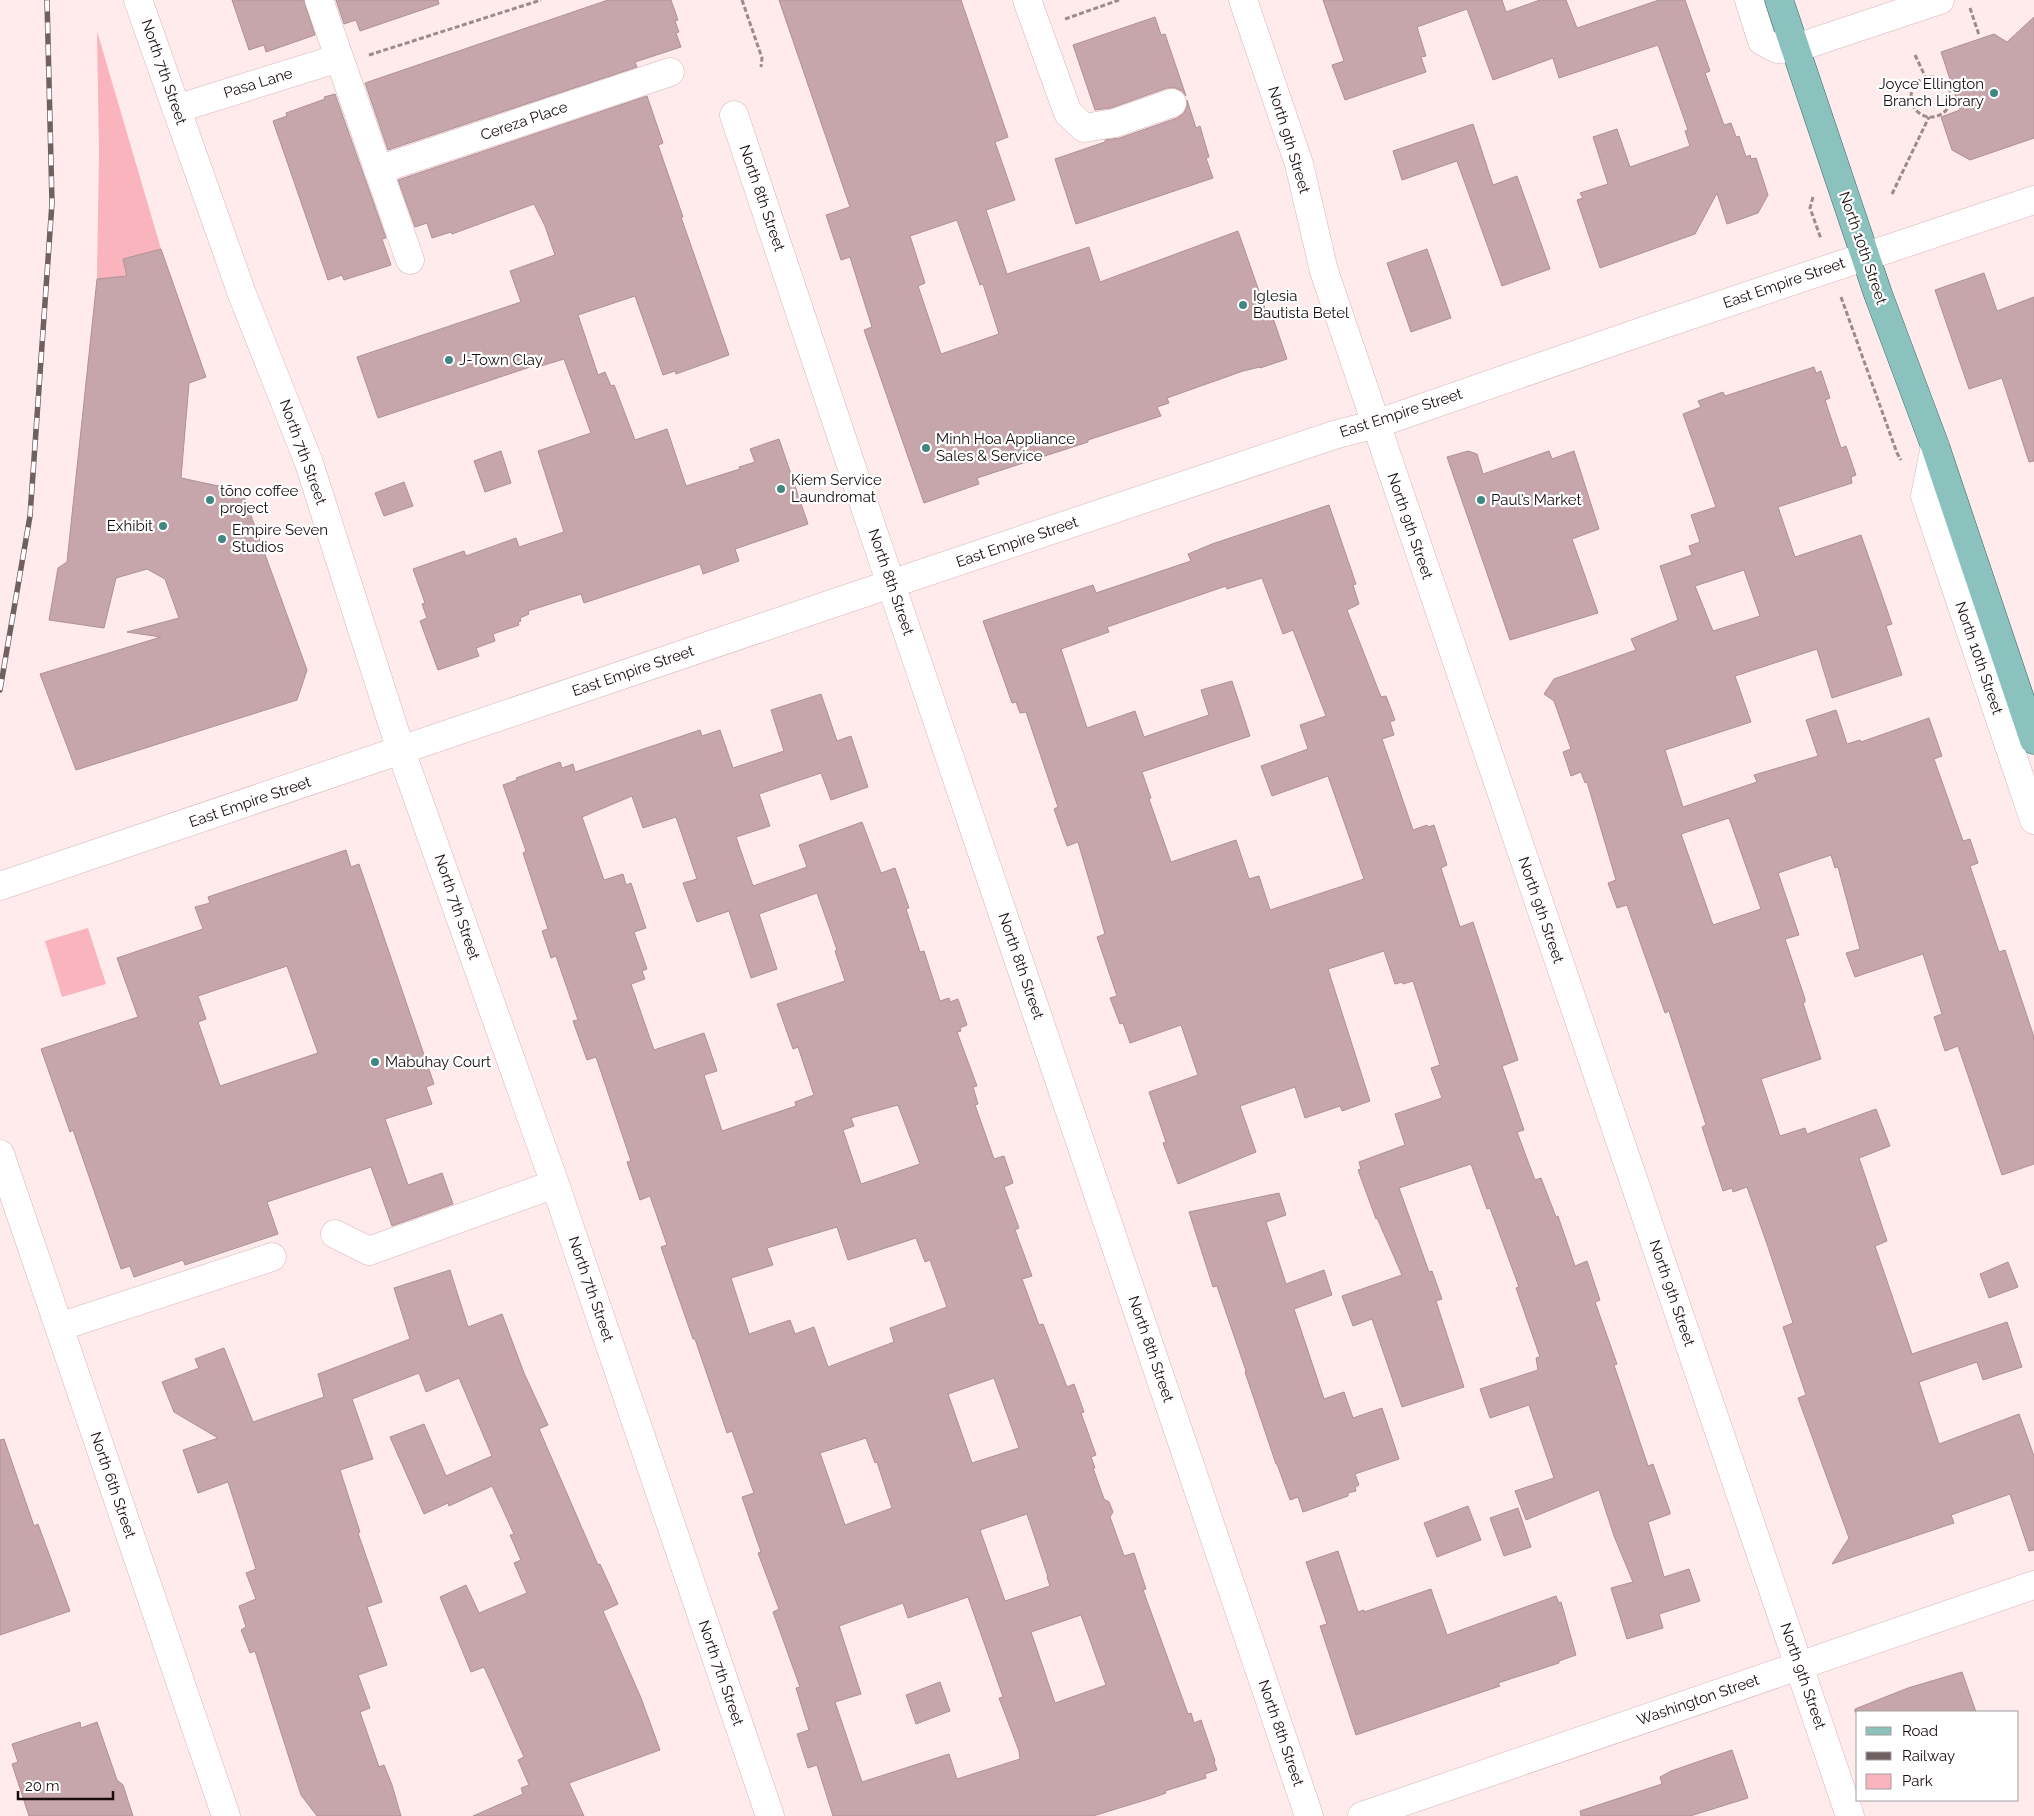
<svg xmlns="http://www.w3.org/2000/svg" width="2034" height="1816" font-family="Raleway,sans-serif">
	<rect width="100%" height="100%" fill="#ffeaec"/>
	<path fill="#f9b4bd" d="M 97,31 L 161,249 L 123,259 L 127,276 L 97,279 L 99,152 Z
		M 88,928 L 106,984 L 62,997 L 45,941 Z"/>
	<path fill="#c6a6aa" stroke="#b09094" fill-rule="evenodd" d="M 232,0 L 304,0 L 315,35 L 266,52 L 264,45 L 249,50 Z
		M 336,0 L 438,0 L 439,4 L 360,31 L 356,20 L 344,24 Z
		M 608,0 L 671,0 L 678,20 L 675,21 L 679,32 L 676,33 L 681,47 L 635,62 L 637,67 L 388,150 L 365,83 Z
		M 779,0 L 961,0 L 1008,137 L 995,142 L 1015,200 L 986,210 L 1007,274 L 1089,247 L 1100,282 L 1238,231 L 1268,317 L 1272,315 L 1287,359 L 1260,368 L 1260,367 L 1243,371 L 1167,398 L 1169,403 L 1157,407 L 1161,416 L 1088,440 L 1088,442 L 977,478 L 979,484 L 924,503 L 864,330 L 872,327 L 850,257 L 841,260 L 826,215 L 850,207 ZM 957,220 L 980,285 L 983,284 L 999,334 L 941,354 L 918,286 L 925,283 L 910,236 Z
		M 1323,0 L 1502,0 L 1506,12 L 1540,0 L 1566,0 L 1577,28 L 1659,0 L 1685,0 L 1710,71 L 1705,73 L 1724,125 L 1731,123 L 1736,137 L 1739,136 L 1746,157 L 1750,155 L 1751,159 L 1756,158 L 1768,195 L 1758,213 L 1727,224 L 1717,193 L 1695,234 L 1600,268 L 1577,200 L 1583,198 L 1580,193 L 1608,184 L 1593,137 L 1617,129 L 1630,167 L 1690,146 L 1685,131 L 1688,130 L 1658,45 L 1559,78 L 1553,58 L 1493,80 L 1467,9 L 1417,27 L 1426,56 L 1421,57 L 1426,72 L 1345,100 L 1332,65 L 1344,61 Z
		M 1155,17 L 1161,35 L 1165,34 L 1186,96 L 1182,91 L 1175,88 L 1167,88 L 1111,108 L 1095,110 L 1073,45 Z
		M 2034,17 L 2034,138 L 1970,160 L 1952,150 L 1941,117 L 1960,110 L 1941,52 L 1994,34 L 2007,42 Z
		M 335,94 L 386,238 L 382,239 L 391,265 L 344,280 L 342,275 L 328,280 L 273,121 L 287,116 L 286,113 L 325,99 L 324,97 Z
		M 647,96 L 663,143 L 658,145 L 683,217 L 681,217 L 729,355 L 676,374 L 675,371 L 663,375 L 635,296 L 578,315 L 598,375 L 605,372 L 611,386 L 614,385 L 616,390 L 635,440 L 667,429 L 686,486 L 740,469 L 739,467 L 755,462 L 750,449 L 779,439 L 808,524 L 735,549 L 739,561 L 703,574 L 700,564 L 584,603 L 581,594 L 528,611 L 529,614 L 520,618 L 521,621 L 518,622 L 519,625 L 493,634 L 495,641 L 476,648 L 479,656 L 438,670 L 420,621 L 427,618 L 422,604 L 425,603 L 413,569 L 464,551 L 466,556 L 516,538 L 519,547 L 564,532 L 538,451 L 591,433 L 564,359 L 541,366 L 542,363 L 378,418 L 357,357 L 521,302 L 510,271 L 555,255 L 545,226 L 534,204 L 452,234 L 451,232 L 432,238 L 427,223 L 415,227 L 398,180 Z
		M 1187,100 L 1196,128 L 1200,126 L 1209,157 L 1206,158 L 1213,178 L 1076,224 L 1055,159 L 1105,142 L 1105,140 L 1120,138 L 1177,118 L 1184,113 L 1187,106 Z
		M 1473,124 L 1493,185 L 1517,176 L 1550,269 L 1502,286 L 1457,161 L 1402,180 L 1393,151 Z
		M 161,249 L 206,377 L 189,383 L 181,478 L 242,491 L 307,670 L 297,700 L 76,770 L 40,674 L 161,637 L 127,632 L 179,618 L 165,579 L 147,569 L 116,578 L 104,628 L 49,620 L 58,568 L 67,562 L 97,279 L 127,276 L 123,259 Z
		M 1427,249 L 1451,318 L 1411,332 L 1387,263 Z
		M 1984,273 L 1997,311 L 2034,297 L 2034,461 L 2029,462 L 2002,378 L 1969,389 L 1935,290 Z
		M 1814,367 L 1816,373 L 1821,371 L 1830,398 L 1825,400 L 1841,448 L 1846,446 L 1856,475 L 1851,477 L 1852,483 L 1778,507 L 1795,557 L 1861,535 L 1892,624 L 1886,626 L 1902,675 L 1832,698 L 1817,649 L 1735,676 L 1751,722 L 1665,750 L 1683,807 L 1757,782 L 1754,775 L 1818,756 L 1806,720 L 1836,710 L 1847,744 L 1860,740 L 1861,742 L 1929,718 L 1942,756 L 1934,759 L 1963,841 L 1970,839 L 1978,863 L 1970,866 L 1999,952 L 2005,950 L 2034,1037 L 2034,1164 L 2002,1175 L 1958,1046 L 1945,1051 L 1934,1017 L 1942,1014 L 1923,954 L 1855,977 L 1846,953 L 1860,949 L 1838,867 L 1835,868 L 1831,855 L 1778,873 L 1799,935 L 1785,939 L 1805,999 L 1805,1002 L 1803,1003 L 1821,1059 L 1761,1079 L 1780,1136 L 1805,1128 L 1807,1134 L 1876,1109 L 1890,1146 L 1859,1158 L 1887,1241 L 1875,1246 L 1912,1354 L 2007,1322 L 2022,1367 L 1983,1380 L 1977,1362 L 1919,1382 L 1939,1444 L 2019,1414 L 2034,1456 L 2034,1550 L 2029,1551 L 2010,1494 L 1951,1515 L 1954,1523 L 1832,1564 L 1849,1538 L 1798,1398 L 1806,1395 L 1783,1327 L 1793,1323 L 1768,1247 L 1747,1187 L 1733,1192 L 1732,1188 L 1723,1191 L 1702,1127 L 1706,1125 L 1669,1011 L 1665,1013 L 1627,905 L 1617,908 L 1608,883 L 1616,880 L 1587,782 L 1585,783 L 1581,772 L 1571,776 L 1563,752 L 1571,749 L 1554,701 L 1544,694 L 1554,679 L 1636,650 L 1631,639 L 1678,620 L 1660,566 L 1692,555 L 1689,546 L 1700,542 L 1691,515 L 1716,507 L 1683,414 L 1701,407 L 1698,401 L 1723,392 L 1725,396 ZM 1744,570 L 1760,616 L 1713,631 L 1695,586 ZM 1729,818 L 1761,909 L 1713,925 L 1681,834 Z
		M 501,451 L 511,483 L 485,492 L 474,461 Z
		M 1468,451 L 1477,454 L 1483,474 L 1549,451 L 1552,459 L 1574,451 L 1599,529 L 1572,539 L 1598,613 L 1510,640 L 1447,457 Z
		M 404,482 L 413,506 L 384,516 L 375,493 Z
		M 1329,505 L 1356,584 L 1353,585 L 1359,604 L 1347,610 L 1381,697 L 1386,696 L 1395,720 L 1390,722 L 1394,735 L 1382,739 L 1413,830 L 1427,825 L 1428,827 L 1434,825 L 1447,865 L 1441,868 L 1460,927 L 1473,922 L 1518,1060 L 1502,1066 L 1524,1130 L 1517,1132 L 1535,1180 L 1541,1178 L 1556,1217 L 1558,1216 L 1575,1266 L 1587,1261 L 1600,1300 L 1595,1302 L 1617,1364 L 1614,1365 L 1648,1466 L 1653,1464 L 1670,1512 L 1670,1514 L 1648,1522 L 1664,1577 L 1689,1569 L 1700,1601 L 1659,1614 L 1663,1628 L 1627,1639 L 1611,1588 L 1633,1582 L 1614,1536 L 1599,1490 L 1526,1520 L 1515,1491 L 1554,1478 L 1529,1405 L 1490,1418 L 1480,1389 L 1538,1370 L 1536,1358 L 1540,1357 L 1516,1288 L 1519,1287 L 1490,1208 L 1487,1209 L 1471,1164 L 1399,1188 L 1429,1272 L 1432,1271 L 1442,1299 L 1436,1301 L 1464,1387 L 1402,1407 L 1372,1319 L 1353,1326 L 1342,1296 L 1402,1275 L 1377,1218 L 1376,1219 L 1358,1170 L 1361,1169 L 1359,1162 L 1405,1145 L 1395,1114 L 1442,1098 L 1431,1068 L 1440,1065 L 1413,981 L 1403,984 L 1402,982 L 1395,984 L 1384,951 L 1328,969 L 1370,1101 L 1342,1111 L 1340,1106 L 1305,1118 L 1295,1087 L 1240,1106 L 1256,1152 L 1178,1184 L 1163,1143 L 1166,1142 L 1149,1092 L 1198,1075 L 1181,1025 L 1130,1043 L 1123,1023 L 1120,1024 L 1110,998 L 1117,996 L 1097,937 L 1105,934 L 1078,842 L 1067,846 L 1054,809 L 1058,807 L 1026,712 L 1020,713 L 1016,702 L 1012,703 L 983,621 L 1093,585 L 1096,593 L 1191,561 L 1188,554 L 1212,544 ZM 1262,578 L 1283,634 L 1293,630 L 1326,716 L 1300,725 L 1308,749 L 1261,766 L 1272,796 L 1328,776 L 1364,879 L 1270,910 L 1259,876 L 1249,879 L 1236,840 L 1171,862 L 1149,799 L 1151,798 L 1142,772 L 1250,736 L 1232,681 L 1201,690 L 1209,715 L 1144,737 L 1135,711 L 1087,728 L 1061,649 L 1109,632 L 1107,627 L 1226,586 L 1227,589 Z
		M 821,694 L 837,741 L 851,736 L 868,787 L 831,800 L 821,773 L 759,794 L 770,826 L 736,837 L 753,886 L 807,867 L 799,845 L 862,822 L 881,873 L 895,868 L 909,908 L 906,909 L 920,952 L 924,951 L 940,1001 L 949,998 L 950,1002 L 958,999 L 967,1025 L 960,1028 L 961,1031 L 957,1032 L 977,1086 L 973,1087 L 978,1104 L 975,1105 L 994,1159 L 1004,1156 L 1013,1183 L 1004,1187 L 1019,1228 L 1015,1230 L 1032,1276 L 1022,1279 L 1039,1325 L 1043,1324 L 1067,1387 L 1074,1384 L 1084,1412 L 1081,1413 L 1096,1455 L 1091,1457 L 1095,1468 L 1093,1468 L 1104,1499 L 1109,1502 L 1113,1512 L 1110,1517 L 1124,1556 L 1134,1553 L 1146,1589 L 1143,1590 L 1188,1714 L 1191,1713 L 1194,1723 L 1201,1720 L 1215,1761 L 1214,1762 L 1217,1770 L 1205,1774 L 1206,1778 L 1165,1791 L 1166,1793 L 1152,1798 L 1093,1816 L 833,1816 L 817,1765 L 808,1768 L 797,1734 L 809,1730 L 796,1688 L 800,1687 L 773,1612 L 779,1609 L 758,1553 L 761,1552 L 742,1497 L 754,1493 L 732,1431 L 727,1433 L 695,1339 L 693,1339 L 661,1247 L 667,1245 L 650,1196 L 640,1200 L 627,1162 L 631,1161 L 596,1057 L 587,1060 L 573,1021 L 578,1020 L 556,956 L 551,958 L 542,931 L 548,929 L 523,853 L 526,851 L 503,785 L 517,780 L 516,778 L 560,762 L 562,768 L 573,764 L 575,772 L 700,730 L 702,736 L 720,730 L 733,768 L 784,751 L 771,710 ZM 632,796 L 643,828 L 676,817 L 697,879 L 683,883 L 697,922 L 729,911 L 751,978 L 777,969 L 759,914 L 817,893 L 837,950 L 835,951 L 845,981 L 777,1004 L 793,1049 L 798,1047 L 814,1095 L 795,1102 L 796,1106 L 722,1131 L 704,1075 L 717,1071 L 704,1033 L 654,1050 L 631,984 L 645,979 L 642,971 L 647,969 L 634,932 L 646,928 L 631,883 L 626,885 L 623,874 L 604,880 L 582,817 ZM 898,1105 L 920,1164 L 861,1184 L 843,1130 L 854,1126 L 851,1118 ZM 837,1227 L 848,1260 L 916,1238 L 925,1262 L 930,1260 L 947,1307 L 890,1328 L 894,1342 L 828,1367 L 814,1327 L 795,1334 L 790,1320 L 749,1334 L 731,1278 L 773,1265 L 767,1248 ZM 994,1378 L 1019,1448 L 972,1463 L 948,1394 ZM 866,1438 L 875,1463 L 877,1462 L 892,1508 L 845,1525 L 820,1453 ZM 1027,1514 L 1048,1577 L 1047,1577 L 1050,1586 L 1005,1601 L 980,1530 ZM 968,1597 L 1003,1697 L 999,1698 L 1019,1751 L 1020,1759 L 957,1779 L 949,1754 L 862,1782 L 835,1702 L 861,1694 L 839,1626 L 903,1603 L 908,1618 ZM 1081,1615 L 1106,1685 L 1055,1703 L 1031,1632 Z
		M 346,850 L 351,867 L 359,864 L 434,1084 L 426,1087 L 432,1104 L 385,1119 L 408,1185 L 442,1173 L 453,1204 L 392,1226 L 371,1167 L 267,1202 L 278,1234 L 185,1265 L 183,1260 L 134,1277 L 130,1266 L 121,1269 L 73,1130 L 70,1132 L 41,1049 L 138,1017 L 117,958 L 203,929 L 195,907 L 210,903 L 208,897 ZM 287,966 L 318,1053 L 220,1086 L 198,1022 L 206,1019 L 198,996 Z
		M 1279,1193 L 1286,1215 L 1266,1222 L 1286,1284 L 1324,1270 L 1332,1295 L 1294,1309 L 1324,1399 L 1344,1392 L 1353,1418 L 1382,1408 L 1399,1459 L 1355,1474 L 1359,1485 L 1355,1487 L 1356,1491 L 1348,1493 L 1348,1496 L 1303,1512 L 1298,1497 L 1290,1500 L 1277,1464 L 1276,1464 L 1245,1372 L 1246,1371 L 1217,1286 L 1213,1287 L 1189,1212 Z
		M 2008,1262 L 2018,1287 L 1989,1298 L 1980,1274 Z
		M 450,1270 L 468,1327 L 502,1314 L 524,1373 L 548,1425 L 539,1429 L 598,1565 L 600,1564 L 618,1604 L 603,1611 L 641,1698 L 660,1750 L 569,1783 L 584,1816 L 473,1816 L 523,1794 L 521,1788 L 529,1785 L 518,1760 L 524,1757 L 484,1667 L 471,1672 L 440,1597 L 466,1585 L 479,1613 L 527,1593 L 514,1563 L 521,1560 L 510,1535 L 514,1534 L 492,1486 L 449,1506 L 448,1503 L 424,1514 L 390,1437 L 424,1424 L 446,1476 L 492,1456 L 459,1378 L 426,1392 L 419,1373 L 352,1399 L 373,1459 L 340,1470 L 360,1532 L 358,1533 L 382,1602 L 367,1607 L 387,1665 L 358,1675 L 370,1708 L 360,1712 L 379,1767 L 384,1765 L 392,1785 L 401,1816 L 317,1816 L 301,1795 L 255,1651 L 250,1653 L 241,1630 L 246,1627 L 239,1606 L 256,1599 L 246,1573 L 256,1569 L 228,1482 L 198,1493 L 183,1450 L 218,1438 L 174,1412 L 162,1382 L 199,1368 L 195,1359 L 224,1348 L 253,1422 L 324,1397 L 318,1374 L 410,1339 L 394,1288 Z
		M 4,1439 L 34,1526 L 38,1524 L 70,1611 L 0,1635 L 0,1440 Z
		M 1468,1506 L 1481,1540 L 1437,1557 L 1424,1523 Z
		M 1518,1508 L 1531,1547 L 1504,1556 L 1490,1518 Z
		M 1338,1551 L 1358,1612 L 1364,1610 L 1364,1612 L 1431,1589 L 1447,1635 L 1556,1596 L 1559,1603 L 1561,1602 L 1576,1655 L 1559,1661 L 1559,1663 L 1498,1683 L 1500,1686 L 1356,1735 L 1320,1626 L 1327,1624 L 1306,1562 Z
		M 1962,1672 L 1976,1712 L 1855,1712 L 1855,1709 L 1908,1688 Z
		M 940,1682 L 950,1711 L 916,1724 L 906,1695 Z
		M 80,1722 L 81,1728 L 97,1722 L 117,1780 L 123,1785 L 133,1816 L 29,1816 L 12,1764 L 18,1762 L 12,1744 Z
		M 1732,1750 L 1748,1798 L 1690,1816 L 1581,1816 L 1580,1811 L 1662,1784 L 1660,1777 L 1671,1771 Z"/>
	<g fill="none" stroke-linecap="round" stroke-linejoin="round">
		<defs>
			<path id="minor" d="M 138,0 L 242,294 L 309,463 L 401,751 L 555,1184 L 770,1816
				M 319,0 L 410,260
				M 1027,0 L 1068,113 L 1084,128 L 1115,123 L 1172,103
				M 1243,0 L 1299,164 L 1324,271 L 1850,1816
				M 1749,0 L 1762,41 L 1777,49 L 1796,48 L 1940,0
				M 176,109 L 339,58
				M 734,115 L 878,546 L 1309,1816
				M 378,170 L 670,72
				M 1935,446 L 1925,496 L 2034,820
				M 0,886 L 849,598 L 1334,435 L 1376,424 L 1655,327 L 2034,200
				M 0,1154 L 226,1816
				M 335,1234 L 369,1251 L 555,1184
				M 59,1327 L 272,1257
				M 1362,1816 L 2034,1585"/>
			<path id="major" d="M 1779,0 L 1878,294 L 1935,446 L 2034,740"/>
		</defs>
		<use href="#minor" stroke="#d6b5b9" stroke-width="29"/>
		<use href="#major" stroke="#326864" stroke-width="29"/>
		<path stroke="#9b8b8c" stroke-width="3" stroke-dasharray="5 2.5" stroke-linecap="butt" d="M 742,0 L 762,58 L 761,67
			M 1970,8 L 1979,35
			M 1065,19 L 1119,0
			M 369,55 L 541,0
			M 1915,55 L 1926,78
			M1911 97a20 20 0 1 1 40 0a20 20 0 1 1-40 0Z
			M 1892,194 L 1929,117
			M 1813,197 L 1810,208 L 1821,239
			M 1841,297 L 1897,453 L 1901,460"/>
		<use href="#minor" stroke="#fff" stroke-width="28"/>
		<use href="#major" stroke="#8cc2be" stroke-width="28"/>
		<defs>
			<path id="rail" d="M 0,690 L 30,516 L 52,203 L 47,0"/>
		</defs>
		<use href="#rail" stroke="#6f6061" stroke-width="5.5"/>
		<use href="#rail" stroke="#fff" stroke-width="4" stroke-dasharray="11" stroke-linecap="butt"/>
	</g>
	<g fill="#408782" stroke="#fff" stroke-width="2">
		<circle cx="1994" cy="93" r="5"/>
		<circle cx="1243" cy="305" r="5"/>
		<circle cx="449" cy="360" r="5"/>
		<circle cx="926" cy="448" r="5"/>
		<circle cx="781" cy="489" r="5"/>
		<circle cx="210" cy="500" r="5"/>
		<circle cx="1481" cy="500" r="5"/>
		<circle cx="163" cy="526" r="5"/>
		<circle cx="222" cy="539" r="5"/>
		<circle cx="375" cy="1062" r="5"/>
	</g>
	<g text-anchor="middle" stroke-width="4.5" stroke-linejoin="round" paint-order="stroke">
		<g font-size="15" fill="#180d0e" stroke="#fff">
			<text transform="translate(164 72) rotate(71)" y="5">North 7th Street</text>
			<text transform="translate(258 83) rotate(-17)" y="5">Pasa Lane</text>
			<text transform="translate(524 121) rotate(-19)" y="5">Cereza Place</text>
			<text transform="translate(1289 140) rotate(73)" y="5">North 9th Street</text>
			<text transform="translate(762 198) rotate(71)" y="5">North 8th Street</text>
			<text transform="translate(1863 248) rotate(71)" y="5">North 10th Street</text>
			<text transform="translate(1784 283) rotate(-19)" y="5">East Empire Street</text>
			<text transform="translate(1401 413) rotate(-18)" y="5">East Empire Street</text>
			<text transform="translate(303 452) rotate(70)" y="5">North 7th Street</text>
			<text transform="translate(1410 526) rotate(71)" y="5">North 9th Street</text>
			<text transform="translate(1017 542) rotate(-19)" y="5">East Empire Street</text>
			<text transform="translate(891 582) rotate(71)" y="5">North 8th Street</text>
			<text transform="translate(1979 658) rotate(71)" y="5">North 10th Street</text>
			<text transform="translate(633 671) rotate(-19)" y="5">East Empire Street</text>
			<text transform="translate(250 802) rotate(-19)" y="5">East Empire Street</text>
			<text transform="translate(457 907) rotate(71)" y="5">North 7th Street</text>
			<text transform="translate(1541 910) rotate(71)" y="5">North 9th Street</text>
			<text transform="translate(1021 966) rotate(71)" y="5">North 8th Street</text>
			<text transform="translate(591 1289) rotate(71)" y="5">North 7th Street</text>
			<text transform="translate(1672 1293) rotate(71)" y="5">North 9th Street</text>
			<text transform="translate(1151 1349) rotate(71)" y="5">North 8th Street</text>
			<text transform="translate(113 1485) rotate(71)" y="5">North 6th Street</text>
			<text transform="translate(721 1673) rotate(71)" y="5">North 7th Street</text>
			<text transform="translate(1803 1676) rotate(71)" y="5">North 9th Street</text>
			<text transform="translate(1698 1700) rotate(-19)" y="5">Washington Street</text>
			<text transform="translate(1281 1733) rotate(71)" y="5">North 8th Street</text>
		</g>
		<g font-size="15" fill="#180d0e" stroke="#fff" text-anchor="start">
			<text x="1984" y="89" text-anchor="end">Joyce Ellington<tspan x="1984" dy="17">Branch Library</tspan></text>
			<text x="1253" y="301">Iglesia<tspan x="1253" dy="17">Bautista Betel</tspan></text>
			<text x="459" y="365">J-Town Clay</text>
			<text x="936" y="444">Minh Hoa Appliance<tspan x="936" dy="17">Sales &amp; Service</tspan></text>
			<text x="791" y="485">Kiem Service<tspan x="791" dy="17">Laundromat</tspan></text>
			<text x="220" y="496">tōno coffee<tspan x="220" dy="17">project</tspan></text>
			<text x="1491" y="505">Paul’s Market</text>
			<text x="153" y="531" text-anchor="end">Exhibit</text>
			<text x="232" y="535">Empire Seven<tspan x="232" dy="17">Studios</tspan></text>
			<text x="385" y="1067">Mabuhay Court</text>
		</g>
	</g>
	<rect x="1856" y="1711" width="162" height="90" fill="#ffffff" stroke="#a39e9f"/>
	<rect x="1866" y="1727" width="25" height="8" fill="#8cc2be" stroke="#a39e9f"/>
	<text x="1902" y="1736" font-size="15" fill="#180d0e">Road</text>
	<rect x="1866" y="1752" width="25" height="8" fill="#6f6061" stroke="#a39e9f"/>
	<text x="1902" y="1761" font-size="15" fill="#180d0e">Railway</text>
	<rect x="1866" y="1774" width="25" height="15" fill="#f9b4bd" stroke="#a39e9f"/>
	<text x="1902" y="1786" font-size="15" fill="#180d0e">Park</text>
	<path d="M18 1791v8h95v-8" fill="none" stroke="#180d0e" stroke-width="2.5"/>
	<text x="25" y="1791" font-size="15" fill="#180d0e" stroke="#ffffff" stroke-width="4" paint-order="stroke">20 m</text>
</svg>
